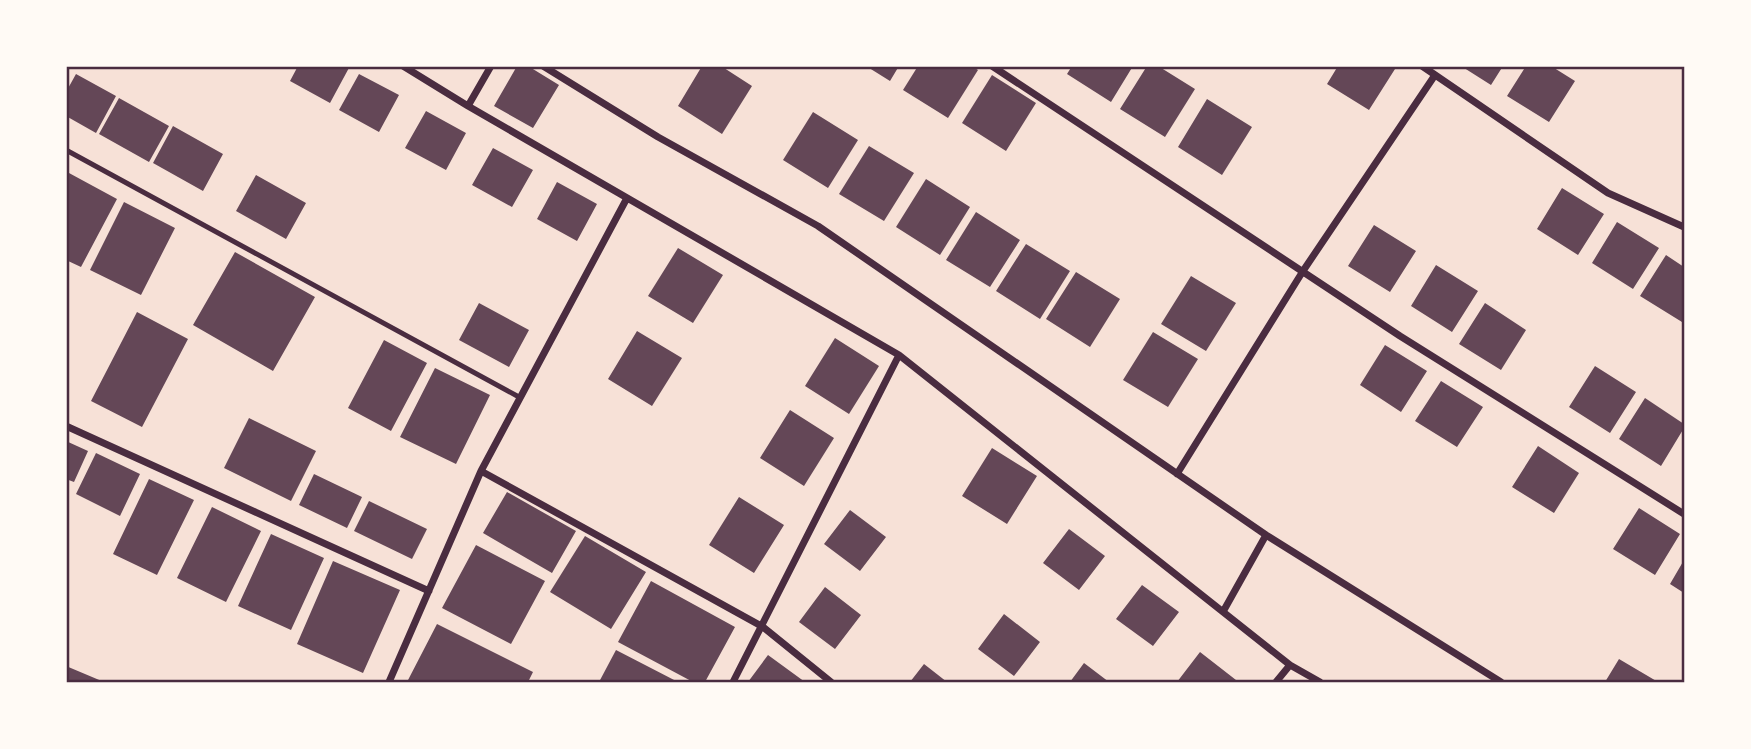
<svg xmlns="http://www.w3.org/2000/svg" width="1751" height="749" font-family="Lato,sans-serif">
	<rect width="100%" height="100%" fill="#f7e1d7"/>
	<path fill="#644757" d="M 298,66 L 350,66 L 330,103 L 290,81 Z
		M 517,66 L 528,66 L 559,85 L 533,128 L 494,106 Z
		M 702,66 L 721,66 L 752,86 L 722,134 L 678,106 Z
		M 866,66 L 899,66 L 890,81 Z
		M 918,66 L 972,66 L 978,70 L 948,118 L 903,90 Z
		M 1072,66 L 1133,66 L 1111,102 L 1067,74 Z
		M 1147,66 L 1158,66 L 1195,89 L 1165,137 L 1120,109 Z
		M 1338,66 L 1390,66 L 1395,69 L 1369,110 L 1327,84 Z
		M 1461,66 L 1503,66 L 1491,85 Z
		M 1526,66 L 1551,66 L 1575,81 L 1549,122 L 1507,96 Z
		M 76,74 L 116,96 L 96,133 L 66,116 L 66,92 Z
		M 359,74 L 399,95 L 379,132 L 339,110 Z
		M 992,75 L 1036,103 L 1006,151 L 962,123 Z
		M 119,98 L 169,126 L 149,162 L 99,134 Z
		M 1207,99 L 1252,127 L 1222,175 L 1178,147 Z
		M 426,111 L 466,133 L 446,170 L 405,148 Z
		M 813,112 L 858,140 L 828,188 L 783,160 Z
		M 173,126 L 223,154 L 203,191 L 153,163 Z
		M 869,146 L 914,173 L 884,221 L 839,194 Z
		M 493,148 L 533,170 L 512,207 L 472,185 Z
		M 69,173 L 117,199 L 81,267 L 66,260 L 66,178 Z
		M 256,175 L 306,203 L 286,239 L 236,211 Z
		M 926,179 L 970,207 L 940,255 L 896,227 Z
		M 557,182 L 597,204 L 577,241 L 537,219 Z
		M 1562,188 L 1604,214 L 1578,255 L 1537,229 Z
		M 124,202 L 175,228 L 141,295 L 90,270 Z
		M 976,212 L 1020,240 L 990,287 L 946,260 Z
		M 1617,222 L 1659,248 L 1633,289 L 1592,263 Z
		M 1374,225 L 1416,251 L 1390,292 L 1348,266 Z
		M 1026,244 L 1070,271 L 1040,319 L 996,291 Z
		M 678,248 L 723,275 L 693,323 L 648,296 Z
		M 235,252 L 315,297 L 273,371 L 193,325 Z
		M 1666,255 L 1684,267 L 1684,317 L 1682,322 L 1640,296 Z
		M 1436,265 L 1478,291 L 1452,332 L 1411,306 Z
		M 1076,272 L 1120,299 L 1090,347 L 1046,319 Z
		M 1191,276 L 1236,303 L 1206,351 L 1161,324 Z
		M 479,303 L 529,330 L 509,367 L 459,340 Z
		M 1485,303 L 1526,330 L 1501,370 L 1459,344 Z
		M 137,312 L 188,339 L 142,427 L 91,401 Z
		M 637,331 L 682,358 L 652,406 L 608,379 Z
		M 1153,332 L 1198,359 L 1168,407 L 1123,380 Z
		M 835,338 L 879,366 L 849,414 L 805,386 Z
		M 384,340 L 427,363 L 391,431 L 348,408 Z
		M 1385,345 L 1427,371 L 1401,412 L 1360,385 Z
		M 1595,366 L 1636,392 L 1610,433 L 1569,407 Z
		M 435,368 L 490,395 L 456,464 L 400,437 Z
		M 1441,381 L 1483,407 L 1457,447 L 1415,421 Z
		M 1645,398 L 1684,424 L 1684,428 L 1661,466 L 1619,439 Z
		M 790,410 L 834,438 L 804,486 L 760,458 Z
		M 249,418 L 316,451 L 291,501 L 224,468 Z
		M 66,441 L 88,451 L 74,482 L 66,479 Z
		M 1538,446 L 1579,473 L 1554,513 L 1512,487 Z
		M 992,448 L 1037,476 L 1007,524 L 962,496 Z
		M 96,453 L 140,474 L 120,516 L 76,494 Z
		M 314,474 L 362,497 L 347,528 L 299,505 Z
		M 149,479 L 194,500 L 157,575 L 113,554 Z
		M 507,492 L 576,531 L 552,573 L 483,533 Z
		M 739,497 L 784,525 L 754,573 L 709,545 Z
		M 369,501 L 427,529 L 412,559 L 354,531 Z
		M 212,507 L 261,531 L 226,602 L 177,578 Z
		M 1639,508 L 1680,534 L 1655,575 L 1613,549 Z
		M 850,510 L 886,537 L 860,571 L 824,544 Z
		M 1069,529 L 1105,556 L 1079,590 L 1043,563 Z
		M 271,534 L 324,558 L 291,630 L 238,606 Z
		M 585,536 L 646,572 L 611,629 L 550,592 Z
		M 476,545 L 545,581 L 511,644 L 442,608 Z
		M 1684,560 L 1684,593 L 1670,584 Z
		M 333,561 L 400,590 L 363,673 L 297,644 Z
		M 651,581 L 735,627 L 705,682 L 693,682 L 618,642 Z
		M 1142,585 L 1179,612 L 1153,646 L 1116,619 Z
		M 825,587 L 861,615 L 835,649 L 799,622 Z
		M 1004,614 L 1040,642 L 1014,676 L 978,649 Z
		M 437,624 L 533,672 L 528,682 L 407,682 Z
		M 616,650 L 678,682 L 599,682 Z
		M 1200,652 L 1236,680 L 1234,682 L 1177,682 Z
		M 768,655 L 805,682 L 748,682 Z
		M 1619,659 L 1658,682 L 1605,682 Z
		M 1084,663 L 1109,682 L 1070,682 Z
		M 924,664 L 947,682 L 910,682 Z
		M 66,666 L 104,682 L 66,682 Z"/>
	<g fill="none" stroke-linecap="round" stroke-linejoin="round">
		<path stroke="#4a2c40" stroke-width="5" d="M 66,150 L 519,397"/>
		<path stroke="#4a2c40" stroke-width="7" d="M 403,66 L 468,106
			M 491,66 L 468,106 L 899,355 L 1290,665 L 1320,682
			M 543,66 L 658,137 L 818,226 L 1266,535 L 1501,682
			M 992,66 L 1400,336 L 1684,514
			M 1422,66 L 1608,193 L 1684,227
			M 66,426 L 429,591
			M 481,471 L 763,627 L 831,682
			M 1177,474 L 1303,271 L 1435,75
			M 1224,610 L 1266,535
			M 389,682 L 481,471 L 627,198
			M 733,682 L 899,355
			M 1276,682 L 1290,665"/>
	</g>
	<rect width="1751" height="749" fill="none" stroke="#fffaf5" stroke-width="136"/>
	<rect x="68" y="68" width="1615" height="613" fill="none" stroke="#4a2c40" stroke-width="2.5"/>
</svg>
